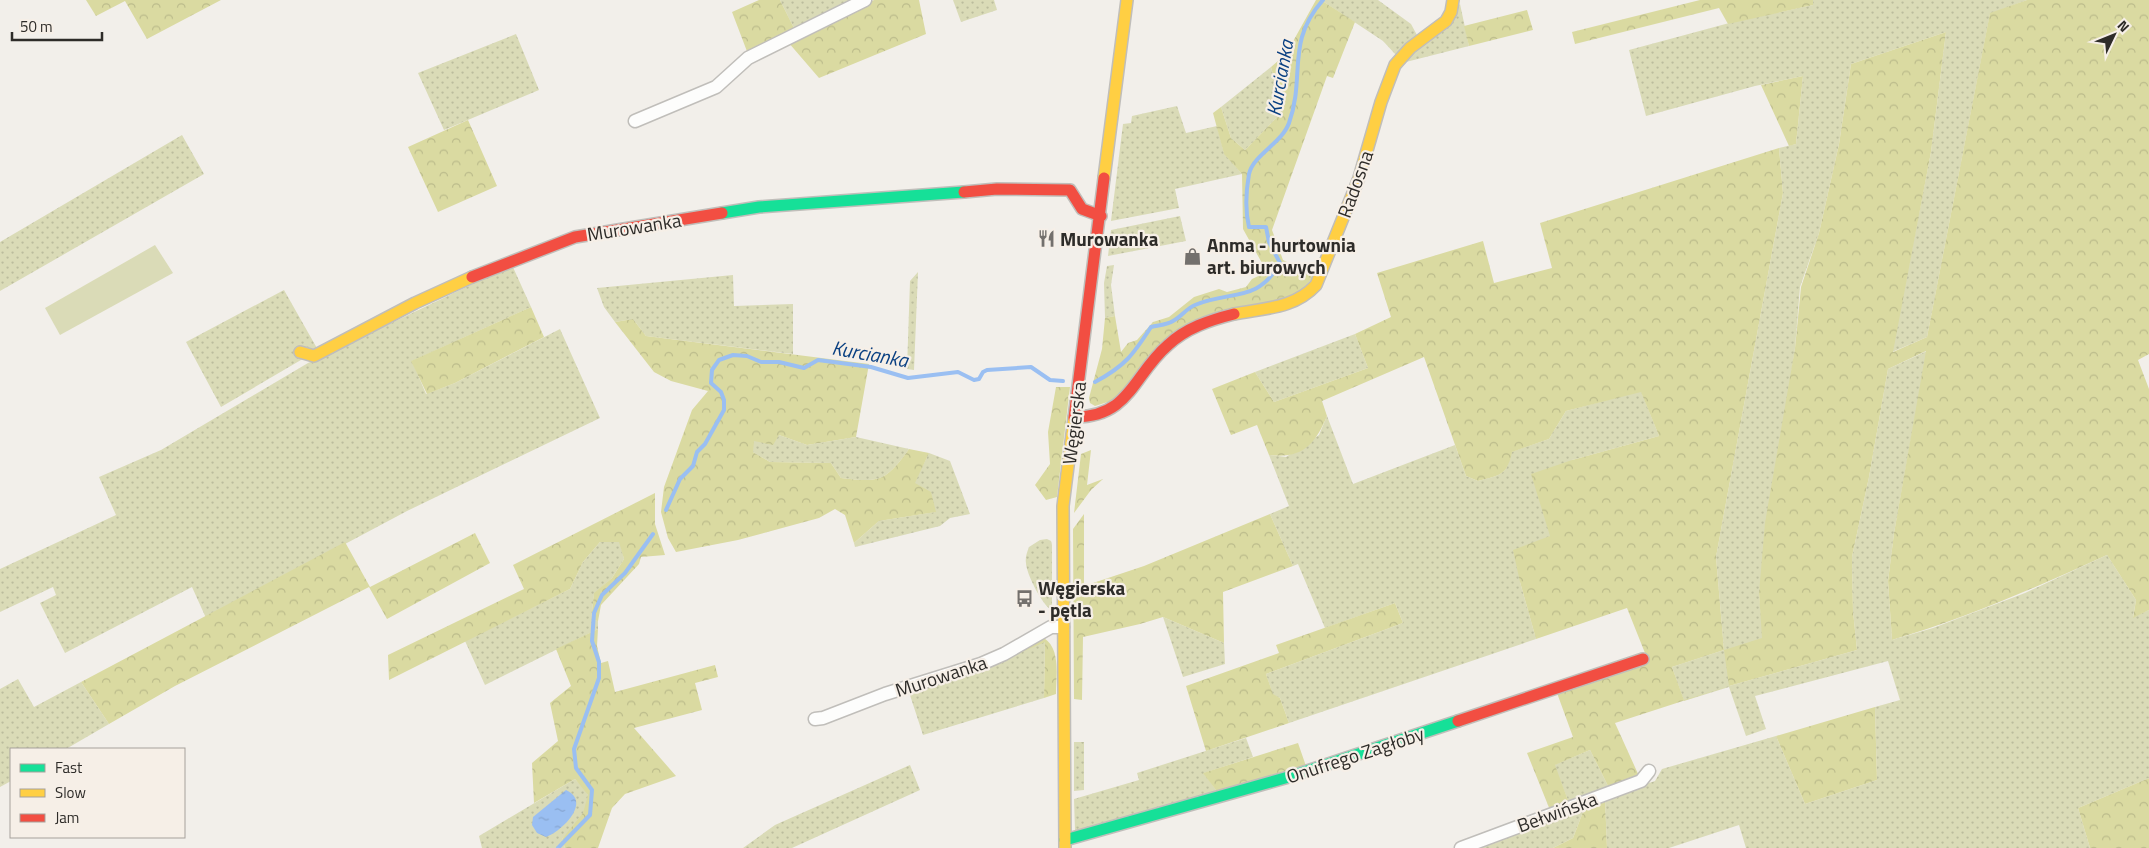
<svg xmlns="http://www.w3.org/2000/svg" width="2149" height="848" font-family="'Titillium Web',sans-serif">
	<defs>
		<pattern id="grass-dots" width="8" height="8" patternUnits="userSpaceOnUse" patternTransform="scale(1.25)"><rect width="8" height="8" fill="#dadbb7"/><path d="M2 2h.1M6 6h.1" fill="none" stroke="#bbbc9d" stroke-width="1.8" stroke-linecap="round"/></pattern>
		<pattern id="forest-crowns" width="20" height="18" patternUnits="userSpaceOnUse" patternTransform="scale(1.25)"><rect width="20" height="18" fill="#dadaa1"/><path d="M2 6a3 3 0 1 1 6 0M12 15a3 3 0 1 1 6 0" fill="none" stroke="#bbbb8b"/></pattern>
		<pattern id="water-ripples" width="26" height="14" patternUnits="userSpaceOnUse" patternTransform="scale(1.25)"><rect width="26" height="14" fill="#9abff2"/><path d="M2 4q2-2 4 0t4 0M15 11q2-2 4 0t4 0" fill="none" stroke="#85a4d0"/></pattern>
	</defs>
	<rect width="100%" height="100%" fill="#f2efea"/>
	<path fill="url(#grass-dots)" d="M 780,0 L 848,0 L 850,3 L 795,30 Z
		M 953,0 L 994,0 L 997,10 L 961,22 Z
		M 1321,0 L 1378,0 L 1411,24 L 1418,37 L 1396,55 L 1383,41 Z
		M 1813,0 L 2027,0 L 1990,14 L 1927,337 L 1892,352 L 1931,152 L 1946,32 L 1851,64 L 1839,144 L 1819,233 L 1800,287 L 1795,348 L 1759,593 L 1763,638 L 1729,686 L 1857,650 L 1853,611 L 1852,557 L 1869,477 L 1888,369 L 1927,351 L 1894,533 L 1888,581 L 1892,640 L 1933,628 L 2025,593 L 2107,555 L 2136,600 L 2133,617 L 2149,610 L 2149,778 L 2078,808 L 2090,848 L 1746,848 L 1739,825 L 1669,848 L 1607,848 L 1605,798 L 1655,781 L 1662,769 L 1776,736 L 1805,804 L 1877,780 L 1875,707 L 1900,700 L 1888,661 L 1755,696 L 1766,729 L 1746,736 L 1729,687 L 1684,701 L 1672,667 L 1724,650 L 1716,557 L 1783,193 L 1779,148 L 1796,144 L 1803,76 L 1755,86 L 1646,116 L 1629,50 L 1733,22 L 1813,5 Z
		M 1460,4 L 1469,46 L 1402,63 Z
		M 516,34 L 539,90 L 444,130 L 418,73 Z
		M 1271,67 L 1283,111 L 1245,150 L 1231,138 L 1221,107 Z
		M 1177,106 L 1186,133 L 1217,126 L 1224,153 L 1242,174 L 1175,189 L 1179,208 L 1111,221 L 1123,124 L 1131,123 L 1132,116 Z
		M 182,135 L 204,174 L 0,291 L 0,242 Z
		M 1180,216 L 1186,241 L 1108,256 L 1111,230 Z
		M 512,265 L 531,307 L 412,361 L 426,394 L 455,383 L 560,329 L 600,418 L 407,511 L 206,618 L 192,587 L 65,653 L 40,603 L 56,595 L 53,587 L 0,612 L 0,569 L 116,515 L 99,477 L 161,450 L 308,363 Z
		M 1114,265 L 1111,285 L 1115,316 L 1105,318 L 1104,283 L 1107,266 Z
		M 918,272 L 914,370 L 907,369 L 910,281 Z
		M 733,275 L 734,306 L 793,304 L 793,354 L 646,336 L 633,319 L 615,322 L 604,307 L 597,288 Z
		M 284,290 L 318,350 L 221,407 L 186,342 Z
		M 1355,334 L 1368,368 L 1274,402 L 1255,372 Z
		M 1641,391 L 1659,436 L 1572,460 L 1550,536 L 1520,582 L 1536,639 L 1289,723 L 1280,698 L 1273,695 L 1266,674 L 1403,623 L 1395,603 L 1325,628 L 1298,564 L 1293,566 L 1270,514 L 1289,506 L 1269,455 L 1286,457 L 1319,435 L 1327,416 L 1353,484 L 1455,445 L 1466,476 L 1478,481 C 1500,475 1507,476 1511,452 L 1549,439 L 1566,411 Z
		M 779,435 L 807,445 L 856,437 L 909,449 C 886,481 880,483 841,478 L 831,463 L 770,462 L 753,452 L 753,441 Z
		M 929,453 L 950,461 L 970,514 L 950,518 L 940,526 L 855,547 L 854,543 L 879,521 L 935,512 L 914,483 Z
		M 1047,539 L 1051,541 L 1052,545 L 1052,610 C 1043,607 1026,573 1026,563 C 1025,558 1027,552 1029,547 L 1040,540 Z
		M 600,542 L 620,542 L 624,559 L 612,578 L 594,594 L 591,620 L 598,621 L 598,629 L 485,685 L 465,641 L 570,589 L 583,562 Z
		M 1163,617 L 1224,643 L 1225,664 L 1183,677 Z
		M 1045,641 L 1044,698 L 923,735 L 908,689 L 986,668 Z
		M 18,679 L 34,707 L 81,682 L 109,724 L 66,749 L 11,749 L 11,781 L 0,787 L 0,689 Z
		M 1246,738 L 1253,757 L 1204,773 L 1219,794 L 1075,831 L 1074,799 L 1139,780 L 1137,773 Z
		M 1074,742 L 1084,742 L 1084,790 L 1074,791 Z
		M 1590,750 L 1609,788 L 1569,803 L 1554,765 Z
		M 910,765 L 920,790 L 792,848 L 743,848 L 775,825 Z
		M 575,779 C 579,784 586,789 588,795 C 593,807 570,831 562,839 L 565,848 L 482,848 L 479,836 Z
		M 1586,804 L 1573,838 L 1553,848 L 1471,848 Z"/>
	<path fill="url(#forest-crowns)" fill-rule="evenodd" d="M 86,0 L 221,0 L 147,39 L 125,1 L 96,16 Z
		M 759,0 L 780,0 L 795,30 L 748,54 L 732,12 Z
		M 874,0 L 919,0 L 926,34 L 819,78 L 788,42 Z
		M 1316,0 L 1321,0 L 1355,22 L 1333,78 L 1327,76 L 1272,230 L 1283,260 L 1315,276 L 1294,298 L 1207,317 L 1114,400 L 1095,406 L 1090,403 L 1089,398 L 1102,349 L 1105,318 L 1115,316 L 1121,352 L 1128,343 L 1137,340 L 1153,322 L 1169,317 L 1194,297 L 1219,289 L 1227,292 L 1246,287 L 1252,279 L 1267,272 L 1243,229 L 1242,174 L 1224,154 L 1213,113 L 1221,107 L 1231,138 L 1245,150 L 1283,111 L 1271,67 L 1286,54 Z
		M 1700,0 L 1813,0 L 1813,5 L 1728,24 L 1719,8 L 1575,44 L 1572,32 Z
		M 2027,0 L 2149,0 L 2149,354 L 2138,360 L 2149,389 L 2149,610 L 2133,618 L 2136,600 L 2107,555 C 2037,587 1967,618 1892,640 L 1888,581 L 1894,533 L 1926,351 L 1888,369 L 1869,477 L 1852,557 L 1853,611 L 1857,650 L 1729,686 L 1615,723 L 1639,776 L 1609,788 L 1590,750 L 1555,765 L 1569,803 L 1550,810 L 1527,753 L 1573,737 L 1557,693 L 1645,653 L 1627,608 L 1536,639 L 1520,582 L 1513,550 L 1550,536 L 1531,474 L 1572,460 L 1659,436 L 1641,392 L 1566,411 L 1549,439 L 1512,452 C 1507,476 1500,475 1478,481 L 1466,476 L 1424,357 L 1322,401 L 1327,416 C 1315,445 1302,459 1269,455 L 1257,425 L 1231,435 L 1212,389 L 1255,372 L 1274,402 L 1368,368 L 1355,334 L 1391,317 L 1377,273 L 1483,241 L 1494,283 L 1552,268 L 1540,223 L 1779,148 L 1783,193 L 1716,557 L 1724,650 L 1762,638 L 1759,593 L 1765,523 L 1795,348 L 1801,287 L 1819,233 L 1839,144 L 1851,64 L 1946,32 L 1931,152 L 1893,352 L 1927,337 L 1990,13 ZM 1724,650 L 1729,686 L 1684,700 L 1672,667 Z
		M 1527,10 L 1533,30 L 1469,46 L 1464,26 Z
		M 1803,76 L 1796,144 L 1789,146 L 1761,85 Z
		M 468,120 L 497,186 L 438,212 L 408,147 Z
		M 531,307 L 544,337 L 455,383 L 427,394 L 411,361 Z
		M 633,319 L 646,336 L 869,364 L 856,437 L 807,445 L 779,435 L 773,445 L 754,441 L 753,452 L 770,462 L 831,463 L 841,478 C 880,483 886,481 909,449 L 929,453 L 915,483 L 931,492 L 936,512 L 879,521 L 854,543 L 845,515 L 835,509 L 819,518 L 738,540 L 676,552 L 668,538 L 661,512 L 664,487 L 692,410 L 708,391 L 671,381 L 654,372 L 615,322 Z
		M 1056,387 L 1070,387 L 1057,497 L 1046,500 L 1035,485 L 1050,464 L 1048,432 Z
		M 1091,450 L 1087,485 L 1103,479 L 1091,490 L 1074,513 L 1081,454 Z
		M 655,493 L 655,524 L 665,555 L 641,557 L 639,564 L 601,605 L 598,621 L 591,620 L 594,593 L 612,578 L 624,559 L 619,542 L 600,542 L 583,562 L 570,589 L 389,680 L 388,655 L 524,589 L 513,565 Z
		M 1084,514 L 1084,586 L 1144,566 L 1270,514 L 1293,566 L 1223,592 L 1224,643 L 1163,617 L 1140,624 L 1083,637 L 1082,700 L 1074,699 L 1073,529 Z
		M 475,533 L 490,563 L 387,619 L 369,587 L 175,686 L 109,724 L 81,682 L 345,542 L 370,587 Z
		M 1395,603 L 1403,623 L 1266,674 L 1273,694 L 1280,698 L 1289,723 L 1206,751 L 1186,686 L 1279,653 L 1276,645 Z
		M 598,629 L 597,646 L 601,663 L 608,661 L 615,692 L 715,665 L 718,677 L 695,683 L 702,710 L 634,728 L 676,776 L 625,794 L 612,808 L 598,848 L 565,848 L 562,839 L 583,813 L 588,795 L 575,779 L 534,803 L 532,763 L 558,741 L 550,703 L 571,686 L 556,649 Z
		M 1044,638 C 1061,649 1056,676 1056,694 L 1044,698 L 1045,642 L 1006,659 Z
		M 1875,707 L 1877,780 L 1805,804 L 1776,736 Z
		M 1298,743 L 1306,766 L 1219,794 L 1203,773 Z
		M 2149,778 L 2149,848 L 2090,848 L 2078,808 Z
		M 1605,798 L 1607,848 L 1553,848 L 1573,838 L 1586,804 Z"/>
	<path fill="#dadbb7" d="M 155,245 L 173,273 L 60,335 L 45,308 Z"/>
	<path fill="url(#water-ripples)" d="M 566,790 C 592,802 562,831 546,837 L 537,833 L 532,825 L 533,817 Z"/>
	<g fill="none" stroke-linecap="round" stroke-linejoin="round">
		<path stroke="#9abff2" stroke-width="4" d="M 1095,382 C 1125,366 1133,355 1151,327 C 1158,325 1167,325 1173,321 C 1181,317 1187,308 1195,305 C 1231,290 1258,303 1280,263 L 1269,242 L 1266,227 L 1249,227 C 1245,210 1246,191 1249,174 C 1253,155 1282,143 1289,123 C 1306,75 1285,43 1323,0
			M 666,510 L 680,479 L 693,466 L 697,452 L 705,444 L 724,410 L 724,400 L 721,392 L 711,383 L 712,370 L 719,360 L 733,355 L 747,356 L 761,362 L 779,362 L 804,368 L 818,360 L 871,367 L 908,378 L 958,372 L 974,380 L 979,379 L 983,372 L 987,370 L 1031,367 L 1050,380 L 1063,381
			M 558,848 L 590,815 L 592,790 L 576,768 L 574,749 L 599,678 L 599,662 L 592,641 L 594,613 L 602,595 L 625,573 L 653,534"/>
		<defs>
			<path id="street" d="M 635,121 L 716,87 L 748,58 L 865,0
				M 815,719 L 823,718 L 885,694 L 981,664 L 1004,654 L 1051,627 L 1063,627
				M 1461,848 L 1641,781 L 1649,771"/>
			<path id="fast" d="M 722,213 L 759,207 L 964,192
				M 1065,840 L 1292,776 L 1458,721"/>
			<path id="slow" d="M 1104,178 L 1127,0
				M 1234,314 C 1264,308 1294,309 1316,285 L 1359,178 L 1381,102 L 1395,65 L 1410,48 L 1446,21 L 1451,12 L 1453,0
				M 300,352 L 314,356 L 415,303 L 472,277
				M 1065,848 L 1063,506 L 1074,418"/>
			<path id="jam" d="M 964,192 L 997,189 L 1070,190 L 1082,209 L 1101,216
				M 472,277 L 575,237 L 722,213
				M 1075,417 C 1130,417 1133,375 1168,345 C 1186,328 1210,320 1234,314
				M 1074,418 L 1104,178
				M 1458,721 L 1643,659"/>
		</defs>
		<use href="#street" stroke="#c0beba" stroke-width="15"/>
		<use href="#fast" stroke="#c0beba" stroke-width="14"/>
		<use href="#slow" stroke="#c0beba" stroke-width="14"/>
		<use href="#jam" stroke="#c0beba" stroke-width="14"/>
		<use href="#street" stroke="#fdfdfc" stroke-width="12"/>
		<use href="#fast" stroke="#16e098" stroke-width="11"/>
		<use href="#slow" stroke="#ffcf43" stroke-width="11"/>
		<use href="#jam" stroke="#f24e42" stroke-width="11"/>
	</g>
	<defs>
		<symbol id="restaurant-bare" viewBox="-9 -9 18 18"><path d="M-5-6h1v4h1v-4h1v4h1v-4h1v5L-1.5 .5V6h-2V.5L-5-1ZM5-6V6H3V1.5H1.5Q1.5-4 5-6Z" fill="#73706d" stroke="#f6efe7" stroke-width="2.5" paint-order="stroke"/></symbol>
		<symbol id="shop-bare" viewBox="-9 -9 18 18"><path d="M-5-2.5h2.3a2.7 3.5 0 0 1 5.4 0H5L5.5 6h-11ZM-1.5-2.5h3a1.5 2.3 0 0 0-3 0Z" fill="#73706d" stroke="#f6efe7" stroke-width="2.5" paint-order="stroke"/></symbol>
		<symbol id="bus-bare" viewBox="-9 -9 18 18"><path d="M-5-6H5V4H4V6H2V4H-2V6H-4V4H-5ZM-3.5-4V0h7V-4ZM-3.5 1.2v1.5H-2V1.2ZM2 1.2v1.5H3.5V1.2Z" fill="#73706d" stroke="#f6efe7" stroke-width="2.5" paint-order="stroke"/></symbol>
	</defs>
	<g fill-rule="evenodd">
		<use href="#restaurant-bare" x="1034" y="226" width="25" height="25"/>
		<use href="#shop-bare" x="1180" y="244" width="25" height="25"/>
		<use href="#bus-bare" x="1012" y="586" width="25" height="25"/>
	</g>
	<g text-anchor="middle" stroke-width="4.5" stroke-linejoin="round" paint-order="stroke">
		<g font-size="19" fill="#2e2c29" stroke="#f6efe7">
			<text transform="translate(1355 184) rotate(-70)" y="7">Radosna</text>
			<text transform="translate(634 227) rotate(-9)" y="7">Murowanka</text>
			<text transform="translate(1074 423) rotate(-83)" y="7">Węgierska</text>
			<text transform="translate(941 676) rotate(-18)" y="7">Murowanka</text>
			<text transform="translate(1355 755) rotate(-18)" y="7">Onufrego Zagłoby</text>
			<text transform="translate(1557 812) rotate(-20)" y="7">Bełwińska</text>
		</g>
		<g font-size="19" font-weight="bold" fill="#2e2c29" stroke="#f6efe7" text-anchor="start">
			<text x="1060" y="246">Murowanka</text>
			<text x="1207" y="252">Anma - hurtownia<tspan x="1207" dy="22">art. biurowych</tspan></text>
			<text x="1038" y="595">Węgierska<tspan x="1038" dy="22">- pętla</tspan></text>
		</g>
		<g font-size="20" font-style="italic" fill="#0a4082" stroke="#f6efe7">
			<text transform="translate(1280 78) rotate(-80)" y="7">Kurcianka</text>
			<text transform="translate(870 354) rotate(10)" y="7">Kurcianka</text>
		</g>
	</g>
	<rect x="10" y="748" width="175" height="90" fill="#f6efe7" stroke="#a6a19b"/>
	<rect x="20" y="764" width="25" height="8" fill="#16e098" stroke="#a6a19b"/>
	<text x="55" y="773" font-size="15" fill="#2e2c29">Fast</text>
	<rect x="20" y="789" width="25" height="8" fill="#ffcf43" stroke="#a6a19b"/>
	<text x="55" y="798" font-size="15" fill="#2e2c29">Slow</text>
	<rect x="20" y="814" width="25" height="8" fill="#f24e42" stroke="#a6a19b"/>
	<text x="55" y="823" font-size="15" fill="#2e2c29">Jam</text>
	<g transform="translate(2114 35) rotate(47)" stroke="#f6efe7" stroke-width="4" paint-order="stroke">
	<path d="M0-4L9 19L0 12L-9 19Z" fill="#2e2c29"/>
	<text y="-8" font-size="14" font-weight="bold" text-anchor="middle" fill="#2e2c29">N</text>
	</g>
	<path d="M12 32v8h90v-8" fill="none" stroke="#2e2c29" stroke-width="2.5"/>
	<text x="20" y="32" font-size="15" fill="#2e2c29" stroke="#f6efe7" stroke-width="4" paint-order="stroke">50 m</text>
</svg>
